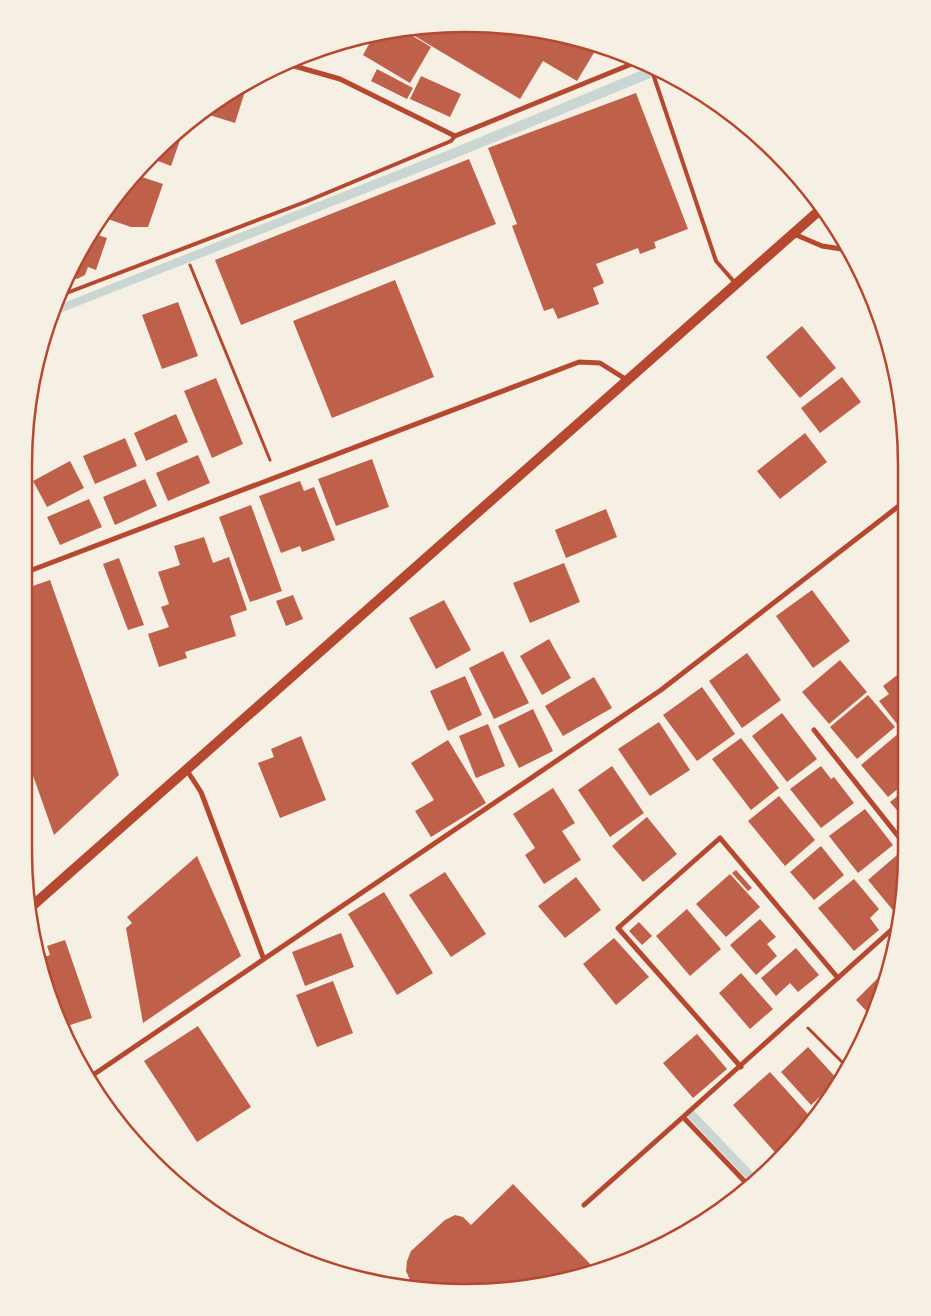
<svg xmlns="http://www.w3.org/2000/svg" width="931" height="1316" font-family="Cabin,sans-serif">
	<rect width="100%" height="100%" fill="#f6efe4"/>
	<path fill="#c9d6d2" d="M 652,66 L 665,72 L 458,157 L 57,314 L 61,304 L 454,148 Z"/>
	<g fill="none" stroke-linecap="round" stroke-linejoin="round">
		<path stroke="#c9d6d2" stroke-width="9" d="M 690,1113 L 757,1183"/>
	</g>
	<path fill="#bf614a" d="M 495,25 L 580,39 L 598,46 L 577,81 L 543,61 L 520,99 L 403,29 Z
		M 401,29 L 431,47 L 410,83 L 363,55 L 374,35 Z
		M 377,69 L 413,88 L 407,99 L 371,81 Z
		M 421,76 L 461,94 L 450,117 L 410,99 Z
		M 248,82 L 235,123 L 203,113 L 245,83 Z
		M 636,93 L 688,229 L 654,242 L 656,248 L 640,254 L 638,248 L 596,264 L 604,283 L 593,288 L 599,304 L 558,319 L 553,308 L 544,311 L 512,226 L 517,224 L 488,148 Z
		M 185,126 L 171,166 L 153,159 L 174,133 Z
		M 772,150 L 774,152 L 788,165 L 780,168 Z
		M 469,159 L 496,224 L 241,325 L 215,260 Z
		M 139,176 L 163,184 L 148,227 L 131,227 L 105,218 Z
		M 92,233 L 107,238 L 96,270 L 88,267 L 85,275 L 77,279 L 71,277 L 83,244 Z
		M 395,280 L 434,377 L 332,418 L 293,321 Z
		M 178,302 L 198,356 L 162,369 L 142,315 Z
		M 802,326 L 836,368 L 800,398 L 766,357 Z
		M 842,377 L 861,402 L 820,433 L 801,408 Z
		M 216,378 L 243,444 L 212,458 L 184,391 Z
		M 176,414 L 188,442 L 146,461 L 134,433 Z
		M 805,433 L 827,462 L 780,499 L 757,471 Z
		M 125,438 L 137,466 L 95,484 L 83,456 Z
		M 198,455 L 210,483 L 168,501 L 156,473 Z
		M 372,459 L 389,507 L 336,526 L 318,479 Z
		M 70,461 L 84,488 L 47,507 L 33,481 Z
		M 145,479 L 157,506 L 115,525 L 103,497 Z
		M 300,481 L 304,491 L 314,487 L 335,540 L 302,552 L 300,546 L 281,553 L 259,496 Z
		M 89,499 L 102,527 L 60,545 L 47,517 Z
		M 251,505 L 282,591 L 250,602 L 219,517 Z
		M 606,509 L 617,537 L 566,558 L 555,530 Z
		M 204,537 L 213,563 L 229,557 L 247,610 L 230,616 L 236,636 L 185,652 L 187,658 L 159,667 L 148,634 L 169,627 L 161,607 L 169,604 L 158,572 L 180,565 L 174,546 Z
		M 119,558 L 144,625 L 128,630 L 103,564 Z
		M 564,563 L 580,602 L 530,623 L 513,583 Z
		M 50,580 L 119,775 L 54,835 L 24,750 L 24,589 Z
		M 812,590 L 850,641 L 813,668 L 776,616 Z
		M 293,595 L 303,619 L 286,626 L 276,601 Z
		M 444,600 L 471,650 L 436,669 L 409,618 Z
		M 549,639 L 571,678 L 542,695 L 520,656 Z
		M 503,651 L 529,703 L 494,719 L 469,668 Z
		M 747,653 L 781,700 L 742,728 L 709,681 Z
		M 840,660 L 867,692 L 829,724 L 802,692 Z
		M 905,669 L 905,725 L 901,729 L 879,701 L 889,694 L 883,686 Z
		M 465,676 L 482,715 L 448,731 L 430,691 Z
		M 594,677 L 612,708 L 563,736 L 545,706 Z
		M 702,687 L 735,734 L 697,761 L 663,715 Z
		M 868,695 L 895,727 L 857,759 L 830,727 Z
		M 533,709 L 553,751 L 519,768 L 498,726 Z
		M 782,713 L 817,759 L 787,782 L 752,736 Z
		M 659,722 L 690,770 L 650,796 L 618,749 Z
		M 488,724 L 505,766 L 476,778 L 459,736 Z
		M 899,733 L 905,741 L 906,782 L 888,797 L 861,765 Z
		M 301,736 L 326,800 L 280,818 L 258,763 L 274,757 L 271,749 Z
		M 741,738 L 779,788 L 751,810 L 712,759 Z
		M 448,740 L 486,803 L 431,837 L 415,811 L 434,800 L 411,763 Z
		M 612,766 L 644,813 L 610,837 L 578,790 Z
		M 821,766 L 831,779 L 834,777 L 854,803 L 821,828 L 790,789 Z
		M 553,788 L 575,823 L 562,831 L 581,860 L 544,884 L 525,855 L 535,848 L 513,814 Z
		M 906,789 L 906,821 L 890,802 Z
		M 779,796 L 815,840 L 785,866 L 748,821 Z
		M 865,809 L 893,845 L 858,873 L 829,836 Z
		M 647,817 L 677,854 L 643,882 L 612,846 Z
		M 821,846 L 844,875 L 814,900 L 790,872 Z
		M 897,855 L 906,866 L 906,879 L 901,910 L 896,914 L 868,880 Z
		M 197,856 L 241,956 L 143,1023 L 126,928 L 132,923 L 127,917 Z
		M 736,870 L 752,888 L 748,891 L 732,873 Z
		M 445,872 L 486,934 L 451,957 L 409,895 Z
		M 730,874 L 760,907 L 726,937 L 696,904 Z
		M 576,877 L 601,910 L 565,938 L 538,906 Z
		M 854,879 L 879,909 L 870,918 L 879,930 L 854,951 L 818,908 Z
		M 384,892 L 433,973 L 397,995 L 348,914 Z
		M 687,909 L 721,949 L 690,976 L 656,936 Z
		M 760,919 L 776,937 L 767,944 L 777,956 L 756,975 L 730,945 Z
		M 639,922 L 652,936 L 642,945 L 629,931 Z
		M 341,933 L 354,967 L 305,986 L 292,952 Z
		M 614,938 L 649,977 L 616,1005 L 583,964 Z
		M 65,940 L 92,1018 L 67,1026 L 38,959 L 50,955 L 47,946 Z
		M 796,948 L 819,975 L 798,992 L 790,983 L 776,996 L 761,978 Z
		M 741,973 L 773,1009 L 750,1029 L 719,993 Z
		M 880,976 L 886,982 L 872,1017 L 856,1000 Z
		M 333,981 L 353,1033 L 317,1047 L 296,995 Z
		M 198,1026 L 251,1107 L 197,1142 L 144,1061 Z
		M 697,1034 L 727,1069 L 693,1098 L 663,1063 Z
		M 808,1047 L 838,1080 L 811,1105 L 781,1072 Z
		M 770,1072 L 814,1121 L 780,1158 L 733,1105 Z
		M 513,1184 L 595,1269 L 523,1289 L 403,1287 L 410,1280 L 406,1271 L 407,1261 L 411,1251 L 445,1220 L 455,1215 L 463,1217 L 471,1225 Z"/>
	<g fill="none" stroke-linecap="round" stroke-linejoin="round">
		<path stroke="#b5482f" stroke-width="3" d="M 190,265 L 270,460
			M 808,1028 L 848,1068"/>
		<path stroke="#b5482f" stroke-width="4" d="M 650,65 L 716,261 L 736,284
			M 64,294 L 305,202 L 451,141 L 455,136"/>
		<path stroke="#b5482f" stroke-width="5" d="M 287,64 L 340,79 L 455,136 L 639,61
			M 794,234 L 822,246 L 848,250
			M 24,573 L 579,362 L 600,363 L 627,380
			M 814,730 L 906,846
			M 186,769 L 201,792 L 263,957
			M 741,1067 L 618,928 L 720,838 L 838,978
			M 90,1077 L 661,690 L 904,502
			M 750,1187 L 683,1117 L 899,923
			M 584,1205 L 683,1117"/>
		<path stroke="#b5482f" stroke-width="10" d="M 31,907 L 821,209"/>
	</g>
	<path d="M0 0H931V1316H0ZM465 32H465A433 433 0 0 1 898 465V851A433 433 0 0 1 465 1284H465A433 433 0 0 1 32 851V465A433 433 0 0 1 465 32Z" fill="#f6efe4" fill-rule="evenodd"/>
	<path fill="none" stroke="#b5482f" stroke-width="2.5" d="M465 32H465A433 433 0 0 1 898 465V851A433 433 0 0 1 465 1284H465A433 433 0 0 1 32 851V465A433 433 0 0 1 465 32Z"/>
</svg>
